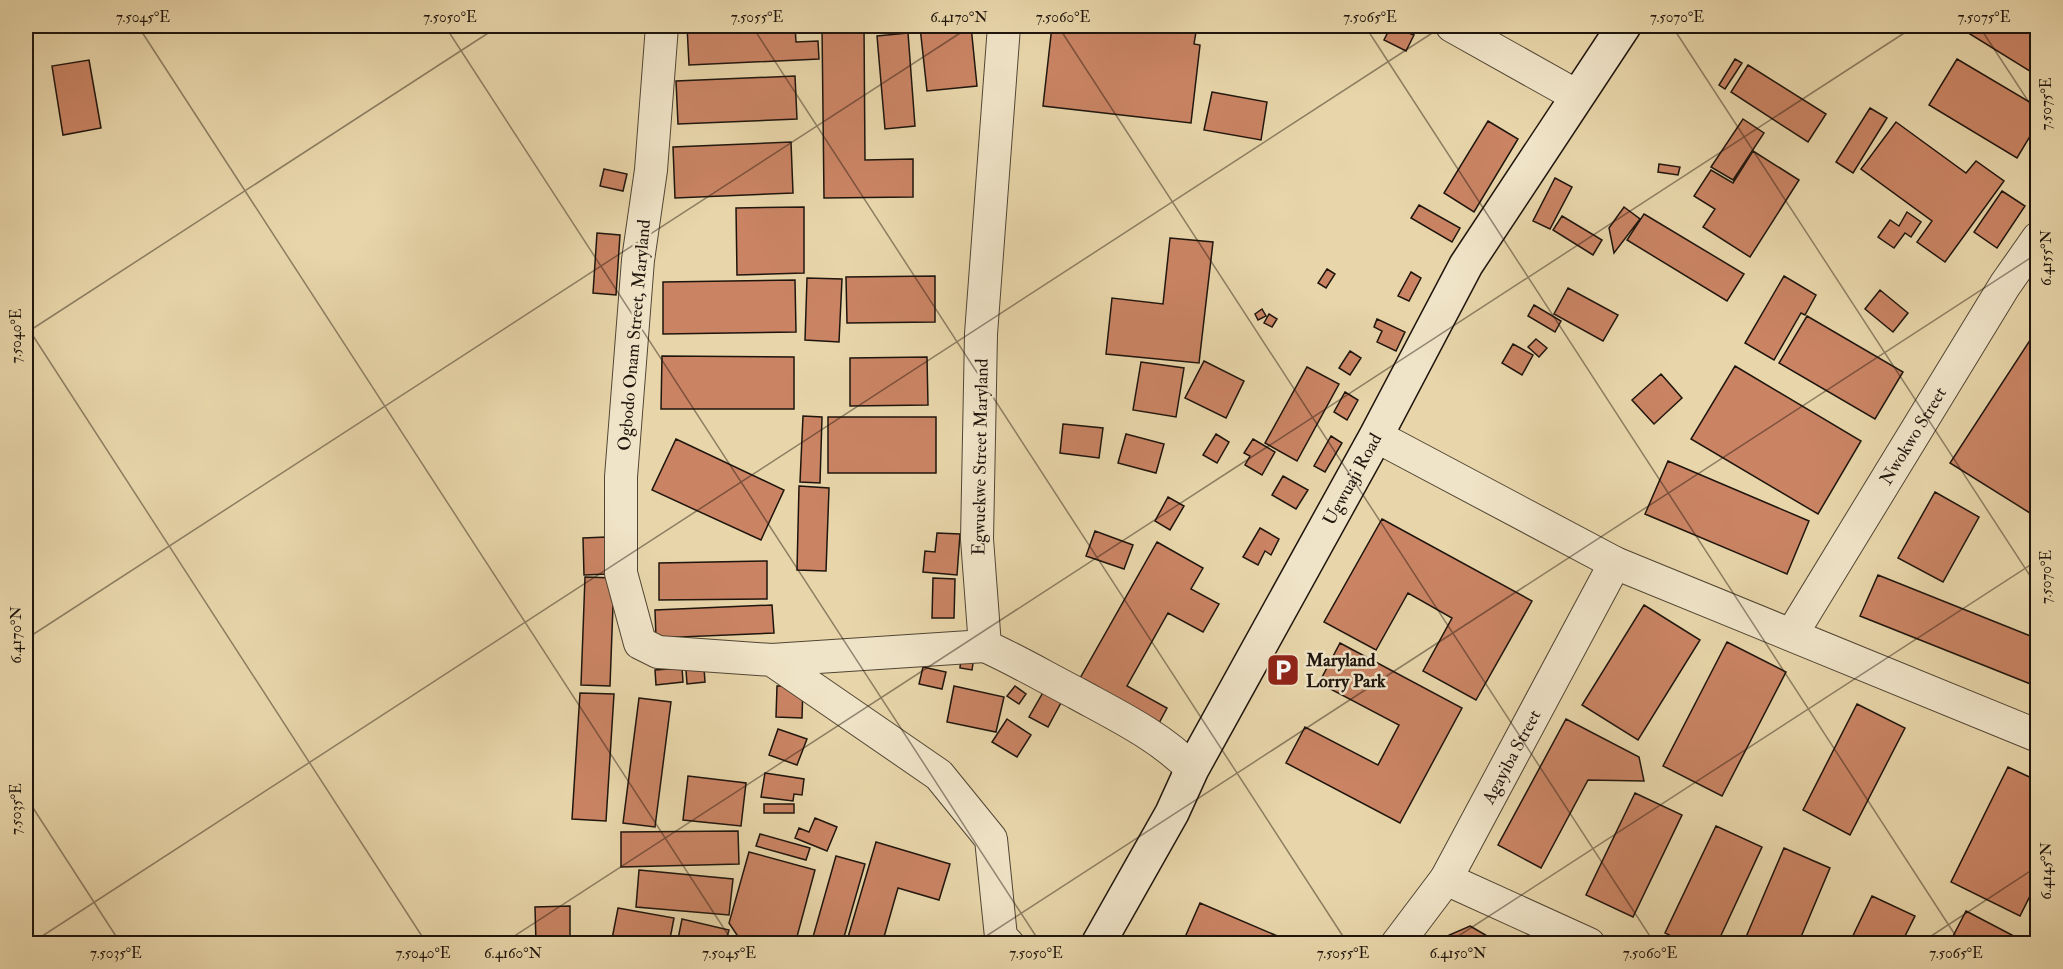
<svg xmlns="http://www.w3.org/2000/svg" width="2063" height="969" font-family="'IM FELL Double Pica',serif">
	<rect width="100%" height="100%" fill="#e8d6aa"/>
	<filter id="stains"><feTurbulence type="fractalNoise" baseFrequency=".00333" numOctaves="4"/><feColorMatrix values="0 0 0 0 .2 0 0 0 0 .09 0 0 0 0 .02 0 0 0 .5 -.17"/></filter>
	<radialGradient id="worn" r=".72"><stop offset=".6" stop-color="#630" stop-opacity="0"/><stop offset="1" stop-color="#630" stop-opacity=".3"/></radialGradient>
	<path fill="#ca8464" stroke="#1f150d" stroke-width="1.5" d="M 687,26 L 795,26 L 796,42 L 818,41 L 819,59 L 689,65 Z
		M 822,26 L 864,26 L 865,160 L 913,159 L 913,197 L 824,198 Z
		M 971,26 L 977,86 L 927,91 L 920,27 Z
		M 1052,26 L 1197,26 L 1194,44 L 1200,45 L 1191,123 L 1043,106 Z
		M 1221,26 L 1243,26 L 1243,29 Z
		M 1391,26 L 1414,35 L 1406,51 L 1384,40 Z
		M 1957,26 L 2038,26 L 2038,76 Z
		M 908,33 L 915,126 L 885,129 L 877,36 Z
		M 1735,59 L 1742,63 L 1725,89 L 1719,85 Z
		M 1957,59 L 2038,107 L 2038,123 L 2017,158 L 1929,105 Z
		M 89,60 L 101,128 L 63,135 L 52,66 Z
		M 1748,65 L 1826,114 L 1808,142 L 1731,92 Z
		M 795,76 L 797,119 L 678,124 L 676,81 Z
		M 1212,92 L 1267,102 L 1261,140 L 1204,130 Z
		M 1870,108 L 1887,118 L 1853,173 L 1836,162 Z
		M 1743,119 L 1764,133 L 1733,180 L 1711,167 Z
		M 1488,121 L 1518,139 L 1474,212 L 1444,193 Z
		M 1896,122 L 1966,173 L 1976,161 L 2004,181 L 1945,262 L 1917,242 L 1932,221 L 1861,169 Z
		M 791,142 L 793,193 L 675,198 L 673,147 Z
		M 1753,151 L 1799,180 L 1750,257 L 1703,227 L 1715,209 L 1694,196 L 1711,170 L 1733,183 Z
		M 1659,164 L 1680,167 L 1678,175 L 1658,172 Z
		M 604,169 L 627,174 L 623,191 L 600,186 Z
		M 1555,178 L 1572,187 L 1550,229 L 1533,221 Z
		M 2002,191 L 2025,206 L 1997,248 L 1974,232 Z
		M 1419,205 L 1460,228 L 1452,242 L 1411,218 Z
		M 804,207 L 804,273 L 737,275 L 736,208 Z
		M 1624,207 L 1640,219 L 1614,253 L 1609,228 Z
		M 1907,212 L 1921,222 L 1911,237 L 1905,233 L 1894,248 L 1878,237 L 1890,220 L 1899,226 Z
		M 1644,214 L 1744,274 L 1727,301 L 1627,240 Z
		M 1562,216 L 1602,240 L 1593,255 L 1553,230 Z
		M 597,233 L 620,235 L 616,295 L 593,293 Z
		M 1170,238 L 1213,242 L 1199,363 L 1106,354 L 1112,298 L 1163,304 Z
		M 1327,269 L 1335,274 L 1326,288 L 1318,283 Z
		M 1411,272 L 1421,278 L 1409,301 L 1398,296 Z
		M 935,276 L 935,322 L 847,323 L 846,277 Z
		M 1784,276 L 1816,295 L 1805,315 L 1801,313 L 1774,360 L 1745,343 Z
		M 807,278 L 842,279 L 839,342 L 805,340 Z
		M 795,280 L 796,332 L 663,334 L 663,282 Z
		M 1568,288 L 1618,315 L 1603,341 L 1554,314 Z
		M 1880,290 L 1908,313 L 1893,332 L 1865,309 Z
		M 1534,305 L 1561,321 L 1555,332 L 1528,316 Z
		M 1262,309 L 1266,316 L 1258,320 L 1255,314 Z
		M 1269,314 L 1277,319 L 1272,327 L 1264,323 Z
		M 1807,316 L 1903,372 L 1875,419 L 1779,363 Z
		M 1377,319 L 1405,332 L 1396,351 L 1377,342 L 1382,331 L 1374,327 Z
		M 2038,328 L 2038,518 L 1950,463 Z
		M 1536,339 L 1547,348 L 1539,357 L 1528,347 Z
		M 1513,344 L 1533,355 L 1522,375 L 1502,363 Z
		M 1350,351 L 1361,358 L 1350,375 L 1339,368 Z
		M 662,356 L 794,357 L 794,409 L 661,409 Z
		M 927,357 L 928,405 L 850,406 L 850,358 Z
		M 1204,361 L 1244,381 L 1226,418 L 1185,398 Z
		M 1141,362 L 1184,368 L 1176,417 L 1133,410 Z
		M 1735,366 L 1861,441 L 1818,514 L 1691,439 Z
		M 1307,367 L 1339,384 L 1297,461 L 1265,443 Z
		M 1661,374 L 1682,398 L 1654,424 L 1632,400 Z
		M 1345,392 L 1358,400 L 1347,420 L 1334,412 Z
		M 803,416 L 822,417 L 820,483 L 800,482 Z
		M 828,417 L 936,417 L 936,473 L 828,473 Z
		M 1063,424 L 1103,428 L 1099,458 L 1060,453 Z
		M 1126,434 L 1164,444 L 1156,473 L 1118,463 Z
		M 1216,434 L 1229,442 L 1217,463 L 1203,455 Z
		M 1331,436 L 1342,443 L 1325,472 L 1314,466 Z
		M 676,439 L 784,490 L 761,540 L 652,490 Z
		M 1253,439 L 1275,452 L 1262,475 L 1245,465 L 1250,456 L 1244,453 Z
		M 1668,461 L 1809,521 L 1787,574 L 1645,514 Z
		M 1283,476 L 1308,490 L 1296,509 L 1272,495 Z
		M 799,486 L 829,488 L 826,571 L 797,570 Z
		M 1935,492 L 1979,517 L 1943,582 L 1898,558 Z
		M 1168,497 L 1184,506 L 1170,530 L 1155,521 Z
		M 1382,519 L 1532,601 L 1476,700 L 1423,671 L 1452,618 L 1408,593 L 1376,650 L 1324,622 Z
		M 1260,528 L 1279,539 L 1271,555 L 1265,551 L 1258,565 L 1243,557 Z
		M 1095,531 L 1133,545 L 1124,569 L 1086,556 Z
		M 937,533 L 960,534 L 957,575 L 923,572 L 925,551 L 935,552 Z
		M 606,537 L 607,574 L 584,575 L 583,538 Z
		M 1157,542 L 1203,568 L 1191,589 L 1219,604 L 1203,632 L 1168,613 L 1127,686 L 1167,708 L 1158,725 L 1079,680 Z
		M 767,561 L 767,599 L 659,600 L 659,563 Z
		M 1878,575 L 2038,639 L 2038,687 L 1860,616 Z
		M 585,577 L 614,578 L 610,686 L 581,685 Z
		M 933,578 L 955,579 L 954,618 L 932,618 Z
		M 772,605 L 774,633 L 656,638 L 655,610 Z
		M 1644,605 L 1700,640 L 1638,740 L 1582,705 Z
		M 1727,642 L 1786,672 L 1722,796 L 1663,766 Z
		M 1340,643 L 1462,708 L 1400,823 L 1286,763 L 1305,727 L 1378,765 L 1399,725 L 1319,683 Z
		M 962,648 L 975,650 L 972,670 L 960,668 Z
		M 923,667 L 946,672 L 942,689 L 919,684 Z
		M 682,668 L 683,682 L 656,685 L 655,670 Z
		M 704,668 L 705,682 L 687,684 L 686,670 Z
		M 777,686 L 803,686 L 802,718 L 776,717 Z
		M 954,686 L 1004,697 L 996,732 L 947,722 Z
		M 1015,686 L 1026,694 L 1019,704 L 1007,696 Z
		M 1045,689 L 1063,699 L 1048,727 L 1029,717 Z
		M 580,693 L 614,694 L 606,821 L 572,819 Z
		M 639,698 L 671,702 L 655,827 L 623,823 Z
		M 1857,704 L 1905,728 L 1850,835 L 1803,810 Z
		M 1007,719 L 1031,735 L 1017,757 L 992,742 Z
		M 1566,719 L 1639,757 L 1644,781 L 1588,780 L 1541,868 L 1498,845 Z
		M 778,729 L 807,739 L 797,765 L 769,755 Z
		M 2008,767 L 2038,781 L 2038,880 L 2020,916 L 1951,882 Z
		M 765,773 L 804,779 L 802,795 L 794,794 L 793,801 L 761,797 Z
		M 688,776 L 746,783 L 741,826 L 683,820 Z
		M 1635,793 L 1682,815 L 1633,917 L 1586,895 Z
		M 764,804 L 794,804 L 794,813 L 764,813 Z
		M 815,818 L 837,827 L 827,851 L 795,838 L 799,828 L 809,832 Z
		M 1716,826 L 1762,847 L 1717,944 L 1687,944 L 1665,933 Z
		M 738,831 L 739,864 L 621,867 L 621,832 Z
		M 760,834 L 810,848 L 806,860 L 756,846 Z
		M 876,842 L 950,864 L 939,900 L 898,888 L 882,944 L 846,944 Z
		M 1784,848 L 1830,868 L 1798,944 L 1743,944 Z
		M 749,852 L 815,870 L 795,944 L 743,944 L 729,923 Z
		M 836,856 L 865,864 L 842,944 L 811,944 Z
		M 639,870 L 733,879 L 729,915 L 636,907 Z
		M 1872,896 L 1915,916 L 1901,944 L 1849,944 Z
		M 1200,903 L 1296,944 L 1182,944 Z
		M 570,906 L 570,944 L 536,944 L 535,907 Z
		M 618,908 L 674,918 L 669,944 L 611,944 Z
		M 1966,911 L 2029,944 L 1949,944 Z
		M 682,919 L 729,930 L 725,944 L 677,944 Z
		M 1470,926 L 1501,944 L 1431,944 L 1431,943 Z"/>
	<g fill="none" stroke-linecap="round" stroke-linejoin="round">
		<defs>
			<g id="street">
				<path d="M 662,26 L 651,170 L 638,260 L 621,477 L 621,573 L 640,643 L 658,652 L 772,660 L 939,775 L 991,839 L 1001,937 L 1008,944"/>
				<path d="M 1004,26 L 981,334 L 977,539 L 985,646 C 1016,660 1045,677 1076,693 C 1116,715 1160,736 1192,769"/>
				<path d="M 1452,26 L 1577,96"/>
				<path d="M 1376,436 L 1615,563 L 2038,736"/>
				<path id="s1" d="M 1792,634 L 2005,285 L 2038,238"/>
				<path d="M 772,660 L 985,646"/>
				<path d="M 1446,879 L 1589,944"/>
				<path id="s2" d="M 1397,944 L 1446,879 L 1615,563"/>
			</g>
			<g id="secondary">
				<path id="s3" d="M 1098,944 L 1172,813 L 1192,769 L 1376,436 L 1466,265 L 1624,26"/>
			</g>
		</defs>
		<use href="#street" stroke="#514534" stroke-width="34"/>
		<use href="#secondary" stroke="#1f150d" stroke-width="36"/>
		<use href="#street" stroke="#f0e4c8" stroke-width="32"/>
		<use href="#secondary" stroke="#f0e4c8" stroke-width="33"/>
	</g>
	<path fill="none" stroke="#1f150d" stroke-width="1.5" stroke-opacity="0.45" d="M 138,26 L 734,944M 445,26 L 1041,944M 752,26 L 1348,944M 1058,26 L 1655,944M 1365,26 L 1961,944M 1672,26 L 2038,588M 1979,26 L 2038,116M 26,325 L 427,944M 26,333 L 499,26M 26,639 L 971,26M 26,797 L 121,944M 30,944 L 1443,26M 502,944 L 1915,26M 974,944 L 2038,253M 1446,944 L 2038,560M 1919,944 L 2038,866"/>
	<defs>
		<symbol id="parking-square" viewBox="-11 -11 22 22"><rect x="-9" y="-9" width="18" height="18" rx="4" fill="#8f2418" stroke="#f0e4c8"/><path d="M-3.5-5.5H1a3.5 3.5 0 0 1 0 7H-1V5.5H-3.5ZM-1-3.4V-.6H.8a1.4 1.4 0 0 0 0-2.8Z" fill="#fff"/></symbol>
	</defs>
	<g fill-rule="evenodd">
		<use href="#parking-square" x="1264" y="651" width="38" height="38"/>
	</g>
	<g text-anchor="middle" stroke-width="5" stroke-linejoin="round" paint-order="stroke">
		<g font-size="18" fill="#1f150d" stroke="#f0e4c8">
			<text transform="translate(634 335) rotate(-85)" y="6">Ogbodo Onam Street, Maryland</text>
			<text dy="6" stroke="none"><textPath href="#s1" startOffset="232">Nwokwo Street</textPath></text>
			<text transform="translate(980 457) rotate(-89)" y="6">Egwuekwe Street Maryland</text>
			<text dy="6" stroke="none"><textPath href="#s3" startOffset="530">Ugwuaji Road</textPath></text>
			<text dy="6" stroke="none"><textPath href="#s2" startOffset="220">Agayiba Street</textPath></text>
		</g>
		<g font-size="18" font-weight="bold" fill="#1f150d" stroke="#f0e4c8" text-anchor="start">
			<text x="1306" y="666">Maryland<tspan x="1306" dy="21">Lorry Park</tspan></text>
		</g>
	</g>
	<rect width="2063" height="969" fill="none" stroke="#e8d6aa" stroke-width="66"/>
	<rect x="33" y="33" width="1997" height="903" fill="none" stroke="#1f150d" stroke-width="2"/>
	<g font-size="15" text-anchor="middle" fill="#1f150d">
		<text x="143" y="22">7.5045°E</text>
		<text x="450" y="22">7.5050°E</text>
		<text x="757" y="22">7.5055°E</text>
		<text x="959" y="22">6.4170°N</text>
		<text x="1063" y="22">7.5060°E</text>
		<text x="1370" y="22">7.5065°E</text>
		<text x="1677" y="22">7.5070°E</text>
		<text x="1984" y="22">7.5075°E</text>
		<text transform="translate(2046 104) rotate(-90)" y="5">7.5075°E</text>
		<text transform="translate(2046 258) rotate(-90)" y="5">6.4155°N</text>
		<text transform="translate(16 336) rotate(-90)" y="5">7.5040°E</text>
		<text transform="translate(2046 577) rotate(-90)" y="5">7.5070°E</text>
		<text transform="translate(16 635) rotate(-90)" y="5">6.4170°N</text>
		<text transform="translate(16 809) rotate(-90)" y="5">7.5035°E</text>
		<text transform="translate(2046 871) rotate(-90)" y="5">6.4145°N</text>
		<text x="116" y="958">7.5035°E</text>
		<text x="423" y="958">7.5040°E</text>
		<text x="513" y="958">6.4160°N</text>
		<text x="729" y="958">7.5045°E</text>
		<text x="1036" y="958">7.5050°E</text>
		<text x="1343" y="958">7.5055°E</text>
		<text x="1458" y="958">6.4150°N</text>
		<text x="1650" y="958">7.5060°E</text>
		<text x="1956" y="958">7.5065°E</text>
	</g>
	<rect width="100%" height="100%" filter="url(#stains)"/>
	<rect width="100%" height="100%" fill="url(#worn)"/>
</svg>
